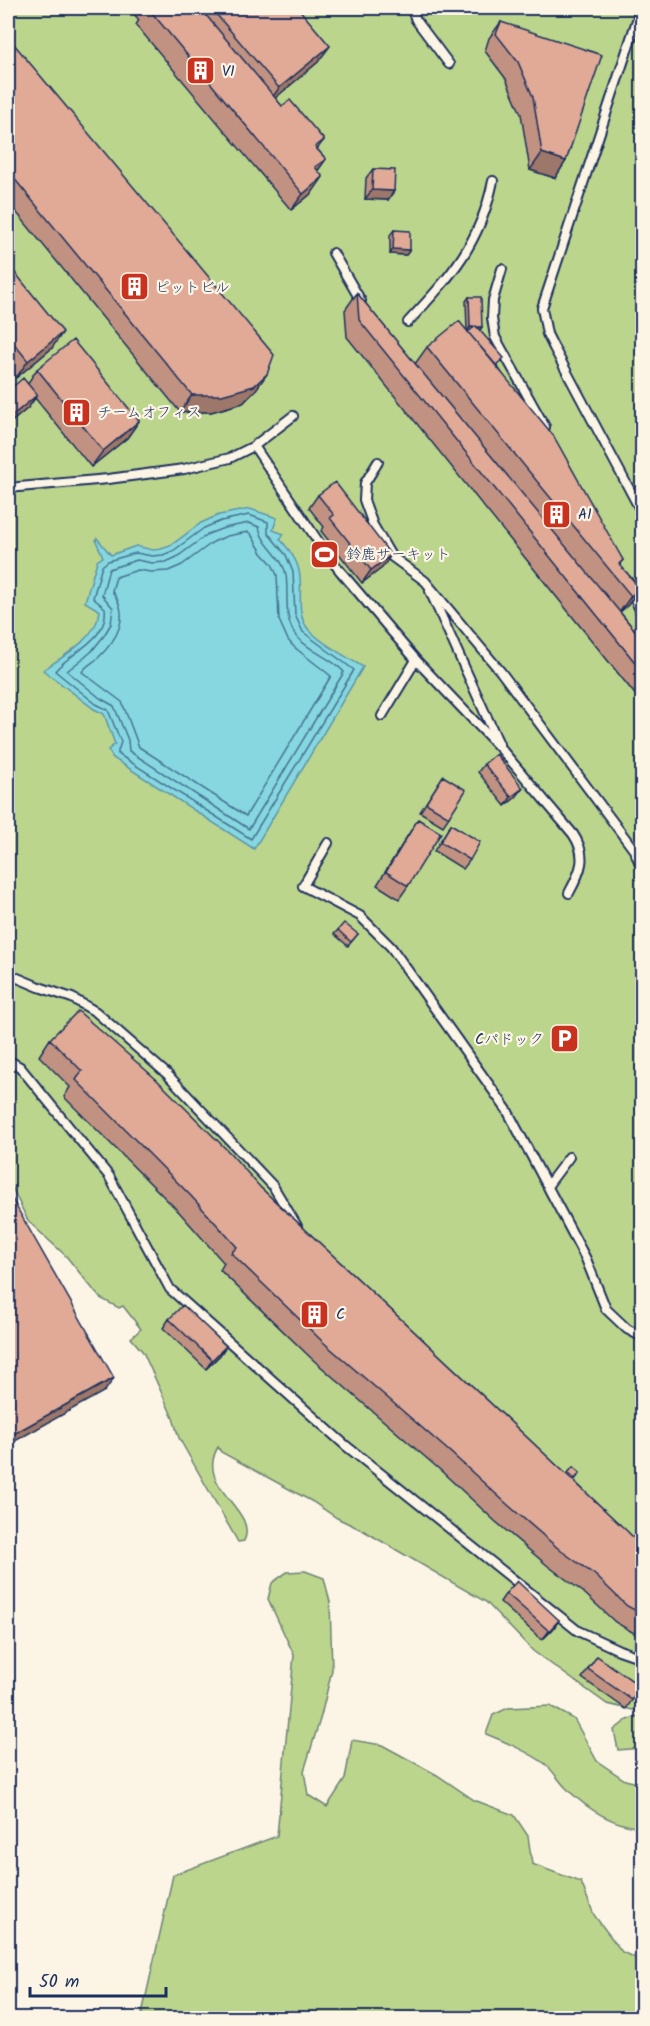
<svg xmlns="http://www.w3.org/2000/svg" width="650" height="2026" font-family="Kalam,'Klee One',sans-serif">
	<rect width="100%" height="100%" fill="#fcf5e5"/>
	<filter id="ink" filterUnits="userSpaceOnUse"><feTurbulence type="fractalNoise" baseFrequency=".0167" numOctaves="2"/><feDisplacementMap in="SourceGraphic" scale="12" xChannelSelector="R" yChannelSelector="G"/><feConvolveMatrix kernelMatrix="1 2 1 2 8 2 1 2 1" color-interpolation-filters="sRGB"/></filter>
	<g filter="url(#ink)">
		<path fill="#bcd58c" stroke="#6c8275" stroke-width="1.5" d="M 8,8 L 642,8 L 642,1712 L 607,1704 L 533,1651 L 486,1602 L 364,1531 L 337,1518 L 313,1502 L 221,1452 L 218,1447 C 194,1488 259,1510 244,1541 L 238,1542 L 179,1438 L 173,1418 L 143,1352 L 131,1338 L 141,1329 L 123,1306 L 119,1308 L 100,1298 L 66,1256 L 28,1221 L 8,1179 Z
			M 305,1571 L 324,1578 L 330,1602 L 332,1670 L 321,1716 L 304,1771 L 308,1795 L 327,1807 L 345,1779 L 352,1740 L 382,1745 L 437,1775 L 474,1800 L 514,1815 L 528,1836 L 532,1864 L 581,1882 L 594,1915 L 622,1952 L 642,1961 L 642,2018 L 141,2018 L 173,1875 L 277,1836 L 294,1655 L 268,1599 L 272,1583 L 287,1572 Z
			M 550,1706 L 574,1719 L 597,1761 L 625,1780 L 642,1784 L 642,1828 C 613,1825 587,1809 566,1788 C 558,1780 553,1770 544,1763 C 527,1751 506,1742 486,1734 L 493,1715 L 508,1708 Z
			M 642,1714 L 642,1748 L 618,1750 L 614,1730 L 627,1720 Z"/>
		<path fill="#86d7e0" stroke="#5b94ac" stroke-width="1.5" d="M 250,509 L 277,518 L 273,530 L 284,534 L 280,539 C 288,548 297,559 299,571 C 304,590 294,613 309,630 C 323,645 346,656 363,667 L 254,849 L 113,758 L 108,750 L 115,744 L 104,714 L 94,709 L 43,670 C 64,656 96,639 100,611 L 85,602 L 97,561 L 103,557 L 96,541 L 97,538 L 111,555 L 136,546 L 153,550 L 161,549 L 170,546 L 201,523 L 219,515 Z"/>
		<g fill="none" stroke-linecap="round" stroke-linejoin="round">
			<path stroke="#467292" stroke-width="1.5" d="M 249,515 L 268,522 L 268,533 L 286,555 L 293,572 L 295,615 L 303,632 L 354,670 L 251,839 L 118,754 L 118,751 L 121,742 L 108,710 L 96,704 L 55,671 C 70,652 109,640 105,608 L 93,598 L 102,566 L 108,561 L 136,553 L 152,556 L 163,555 L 173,551 L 204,528 L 221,521 Z
				M 249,523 L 259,527 C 262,546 283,556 286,575 C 289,597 282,621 299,639 C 311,652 333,659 344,672 L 249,829 L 129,751 L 128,740 L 114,706 L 100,698 L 67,671 L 91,652 L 103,637 L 111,624 L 113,608 L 102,595 L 109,569 L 137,560 L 152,563 L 166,562 L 177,557 L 208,534 L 224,528 Z
				M 248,532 L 251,534 L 262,553 L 272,564 L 277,575 L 279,620 L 288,640 L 294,647 L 331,676 L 246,816 L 139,747 L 122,702 L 82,672 C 86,666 92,663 97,659 C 118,639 131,616 112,591 L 116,577 L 138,570 L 151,572 L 168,571 L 182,565 L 213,542 L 227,536 Z"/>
			<defs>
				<path id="lane" d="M 411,8 L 416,20 L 449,64
					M 641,8 L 542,308 L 547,334 L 554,348 L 642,513
					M 333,253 L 361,301
					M 502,269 L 493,300 L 492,318 L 495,337 L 545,427
					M 408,322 C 451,276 480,244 493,181
					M 254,446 L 326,553 L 341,572 L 416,660 L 501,749 L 573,834 C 588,856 581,871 569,893
					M 378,462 L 365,483 L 364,500 L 373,525 L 391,556 L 425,581 L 501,672 L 634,850 L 642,868
					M 8,488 L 108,479 L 184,469 L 230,458 L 254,446 L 293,416
					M 630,589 L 642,614
					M 430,591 L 499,744
					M 382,716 L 416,660
					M 328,843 L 303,886 L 360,916 L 391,947 L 507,1110 L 586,1259 L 606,1309 L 627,1329 L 642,1337
					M 8,974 L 39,987 L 72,998 L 96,1012 L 167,1074 L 273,1186 L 297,1226
					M 8,1060 L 20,1067 L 109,1176 L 170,1289 L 345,1445 L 578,1631 L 619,1650 L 642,1658
					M 548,1185 L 569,1157"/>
			</defs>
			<use href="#lane" stroke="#1b2f5e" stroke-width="12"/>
			<use href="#lane" stroke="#fcf5e5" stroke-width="8"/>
		</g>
		<path fill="#c19281" stroke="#1b2f5e" stroke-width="1.5" d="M 129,8 L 298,8 L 318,62 L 275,98 L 282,106 L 324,140 L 317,149 L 326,159 L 318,170 L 312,193 L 291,210 L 136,25 L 139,20 Z
			M 501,22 L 566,161 L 555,178 L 530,170 L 521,114 L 506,79 L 485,51 L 489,38 Z
			M 8,37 L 255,391 L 243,403 L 211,412 L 180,412 L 8,202 Z
			M 373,169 L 394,191 L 388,200 L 365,199 L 366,178 Z
			M 394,230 L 410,250 L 406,255 L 390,254 L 390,235 Z
			M 8,264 L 52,348 L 16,378 L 8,367 Z
			M 357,293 L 415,364 L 427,347 L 467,330 L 466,301 L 469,297 L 482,327 L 480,330 L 498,367 L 623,560 L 620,565 L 640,588 L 628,605 L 620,612 L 642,639 L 642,703 L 347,337 L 345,310 Z
			M 37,369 L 139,421 L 127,438 L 91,467 L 35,398 L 28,408 L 8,425 L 8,391 L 28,383 Z
			M 318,495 L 382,568 L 362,583 L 321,531 L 324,527 L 309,508 Z
			M 484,764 L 523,788 L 516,797 L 505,806 L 478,772 Z
			M 443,776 L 449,817 L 443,826 L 420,812 Z
			M 418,819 L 408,886 L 399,899 L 377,885 Z
			M 451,824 L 470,860 L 463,869 L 434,851 Z
			M 338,930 L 358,934 L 348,946 L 334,934 Z
			M 50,1039 L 261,1188 L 567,1475 L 573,1467 L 580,1473 L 574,1481 L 642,1546 L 642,1637 L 639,1636 L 615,1622 L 583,1592 L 548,1566 L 496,1522 L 439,1469 L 311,1358 L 220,1270 L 224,1263 L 180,1213 L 64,1097 L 70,1087 L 39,1056 Z
			M 169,1319 L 226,1346 L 220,1355 L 206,1369 L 163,1328 Z
			M 506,1593 L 559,1620 L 553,1629 L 542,1640 L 500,1602 Z
			M 597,1656 L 641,1687 L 626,1709 L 582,1678 Z"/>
		<path fill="#9d7769" stroke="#1b2f5e" stroke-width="1.5" d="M 330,46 L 318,62 L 267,105 L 279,88 Z
			M 542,153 L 566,161 L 555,178 L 530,170 Z
			M 326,159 L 314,176 L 315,167 Z
			M 323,177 L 312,193 L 291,210 L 303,194 Z
			M 372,190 L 394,191 L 388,200 L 365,199 Z
			M 393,249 L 410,250 L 406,255 L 390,254 Z
			M 470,327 L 482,327 L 479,332 L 467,332 Z
			M 63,332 L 52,348 L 16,378 L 28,361 Z
			M 267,374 L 255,391 L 243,403 L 211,412 L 180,412 L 192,395 Z
			M 37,395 L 28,408 L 8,425 L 8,419 Z
			M 139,421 L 127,438 L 91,467 L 103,451 Z
			M 391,555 L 382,568 L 362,583 L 371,570 Z
			M 640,588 L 628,605 L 619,613 L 631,596 Z
			M 523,788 L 516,797 L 505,806 L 511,797 Z
			M 226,1346 L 220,1355 L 206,1369 L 212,1360 Z
			M 114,1378 L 105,1391 L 8,1445 L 8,1437 Z
			M 559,1620 L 553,1629 L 542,1640 L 549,1631 Z"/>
		<path fill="#e0aa96" stroke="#1b2f5e" stroke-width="1.5" d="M 148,8 L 200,8 L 282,106 L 290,100 L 324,140 L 315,147 L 326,159 L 315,167 L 323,177 L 303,194 Z
			M 211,8 L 298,8 L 330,46 L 279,88 Z
			M 501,22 L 602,55 L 566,161 L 542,153 L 533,97 L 518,62 L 496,34 Z
			M 8,37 L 274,355 L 267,374 L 254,386 L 222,395 L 192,395 L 8,171 Z
			M 373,169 L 395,170 L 394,191 L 372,190 Z
			M 394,230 L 410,231 L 410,250 L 393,249 Z
			M 8,264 L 63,332 L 28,361 L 8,336 Z
			M 357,293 L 642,639 L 642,671 L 359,320 Z
			M 469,297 L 481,297 L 482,327 L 477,327 L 476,326 L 475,327 L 470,327 Z
			M 459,321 L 553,435 L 623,560 L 619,564 L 640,588 L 631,596 L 427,347 Z
			M 476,326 L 504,358 L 496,365 L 468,332 Z
			M 73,340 L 139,421 L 103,451 L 37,369 Z
			M 23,378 L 37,395 L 8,419 L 8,391 Z
			M 335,482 L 391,555 L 371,570 L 330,518 L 334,515 L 318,495 Z
			M 496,754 L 523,788 L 511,797 L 484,764 Z
			M 443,776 L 466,790 L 449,817 L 426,803 Z
			M 418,819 L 441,833 L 408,886 L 386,872 Z
			M 451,824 L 480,842 L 470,860 L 440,842 Z
			M 344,923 L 358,934 L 351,942 L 338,930 Z
			M 78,1011 L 156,1079 L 231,1154 L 261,1188 L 627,1531 L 642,1546 L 642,1614 L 627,1606 L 595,1575 L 560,1550 L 508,1505 L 450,1452 L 323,1342 L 231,1253 L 237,1247 L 191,1196 L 76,1080 L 82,1071 L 50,1039 Z
			M 8,1192 L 114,1378 L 8,1437 Z
			M 183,1305 L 226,1346 L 212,1360 L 169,1319 Z
			M 573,1467 L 580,1473 L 575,1479 L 568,1473 Z
			M 517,1581 L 559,1620 L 549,1631 L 506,1593 Z
			M 597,1656 L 641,1687 L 632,1700 L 588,1669 Z"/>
	</g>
	<defs>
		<symbol id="building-square" viewBox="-11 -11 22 22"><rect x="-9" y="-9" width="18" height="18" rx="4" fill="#c8321e" stroke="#fcf5e5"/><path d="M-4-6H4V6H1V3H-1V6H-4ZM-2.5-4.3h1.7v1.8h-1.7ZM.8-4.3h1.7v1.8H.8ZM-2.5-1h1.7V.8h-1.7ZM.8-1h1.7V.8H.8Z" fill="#fff"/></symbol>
		<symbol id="stadium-square" viewBox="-11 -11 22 22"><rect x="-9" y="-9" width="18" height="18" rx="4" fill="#c8321e" stroke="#fcf5e5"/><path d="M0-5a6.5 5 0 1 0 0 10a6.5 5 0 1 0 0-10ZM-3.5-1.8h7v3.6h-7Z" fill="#fff"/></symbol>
		<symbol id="parking-square" viewBox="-11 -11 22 22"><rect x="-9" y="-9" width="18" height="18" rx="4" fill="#c8321e" stroke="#fcf5e5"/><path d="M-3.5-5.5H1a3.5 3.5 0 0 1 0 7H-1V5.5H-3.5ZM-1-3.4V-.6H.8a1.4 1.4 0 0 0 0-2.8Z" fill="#fff"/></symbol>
	</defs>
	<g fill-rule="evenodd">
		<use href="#building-square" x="184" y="54" width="33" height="33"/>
		<use href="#building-square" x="118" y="270" width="33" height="33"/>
		<use href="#building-square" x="60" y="396" width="33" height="33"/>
		<use href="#building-square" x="540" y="498" width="33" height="33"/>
		<use href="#stadium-square" x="308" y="538" width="33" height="33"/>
		<use href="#parking-square" x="548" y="1022" width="33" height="33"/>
		<use href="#building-square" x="298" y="1298" width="33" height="33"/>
	</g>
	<g text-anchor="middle" stroke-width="4.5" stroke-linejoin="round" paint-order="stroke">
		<g font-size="15" fill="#1b2f5e" stroke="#fcf5e5" text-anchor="start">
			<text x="222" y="76">V1</text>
			<text x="155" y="292">ピットビル</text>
			<text x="97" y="417">チームオフィス</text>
			<text x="578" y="519">A1</text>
			<text x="346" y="559">鈴鹿サーキット</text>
			<text x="544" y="1044" text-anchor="end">Cパドック</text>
			<text x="336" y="1319">C</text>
		</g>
	</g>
	<rect width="650" height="2026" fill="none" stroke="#fcf5e5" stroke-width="30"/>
	<rect x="15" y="15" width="620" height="1996" fill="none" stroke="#1b2f5e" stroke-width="2" filter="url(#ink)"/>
	<path d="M30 1987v9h136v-9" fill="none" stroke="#1b2f5e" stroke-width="3"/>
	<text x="39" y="1987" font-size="18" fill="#1b2f5e" stroke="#fcf5e5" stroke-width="4.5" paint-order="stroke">50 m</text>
</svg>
